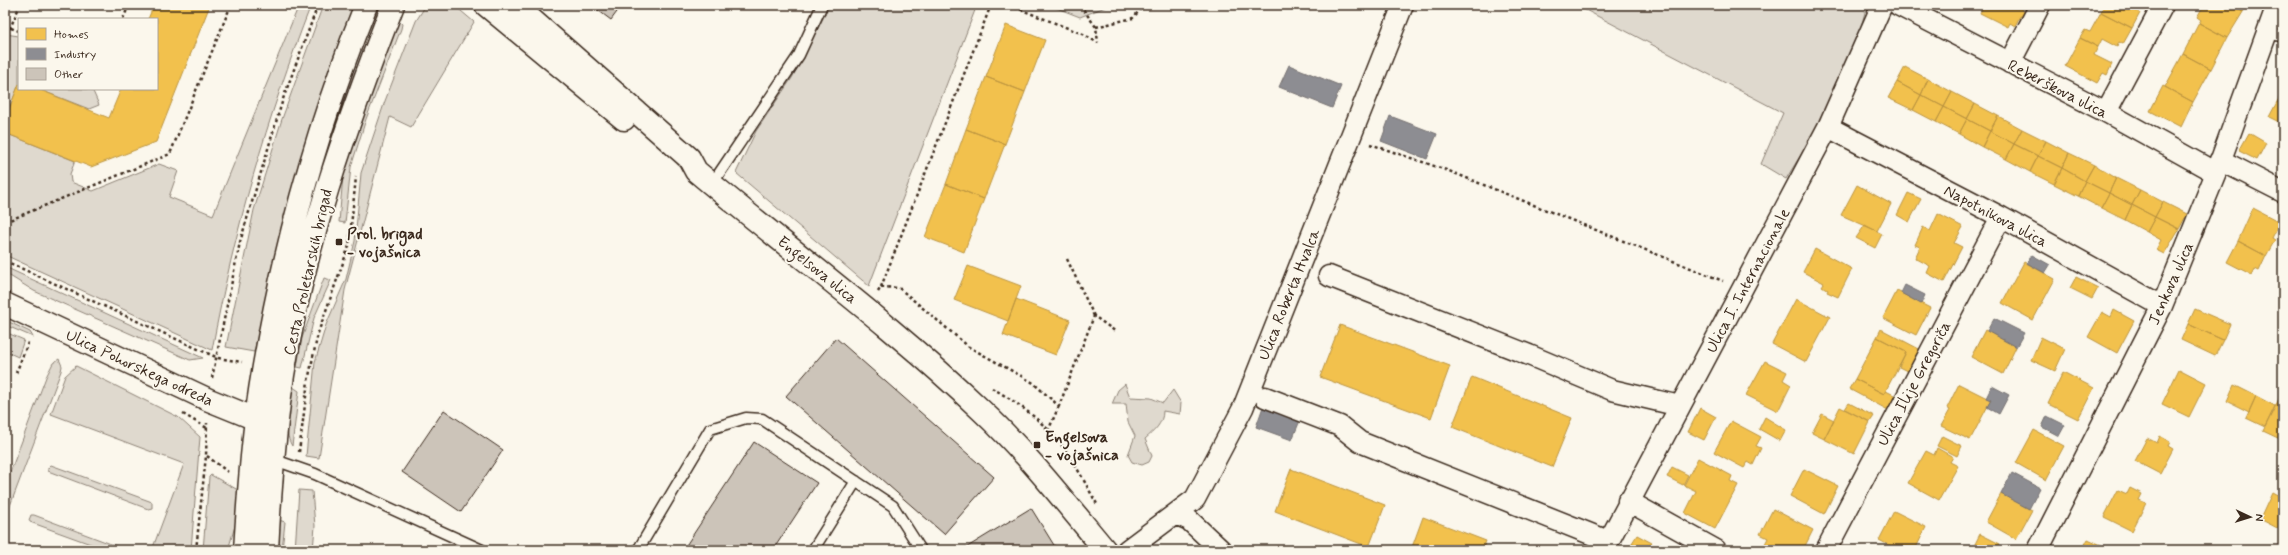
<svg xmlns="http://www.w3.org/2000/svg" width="2288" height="555" font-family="Mynerve,sans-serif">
	<rect width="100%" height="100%" fill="#fbf7ec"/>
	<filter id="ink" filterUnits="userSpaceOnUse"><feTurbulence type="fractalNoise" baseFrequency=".025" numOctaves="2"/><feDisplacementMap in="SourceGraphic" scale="8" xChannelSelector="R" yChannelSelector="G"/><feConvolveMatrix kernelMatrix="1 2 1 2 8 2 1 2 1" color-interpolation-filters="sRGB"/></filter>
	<g filter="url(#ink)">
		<path fill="#dfd9ce" stroke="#8d8276" d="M 299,5 L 311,5 C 267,118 234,231 212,350 L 5,255 L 5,133 L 75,161 L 70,174 L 71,182 L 93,191 L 159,164 L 178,171 L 169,197 L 213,215 Z
			M 323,5 L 355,5 L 312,124 L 292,191 L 254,352 L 226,347 L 254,210 L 282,119 Z
			M 426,5 L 454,5 L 474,22 L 411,127 L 390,117 L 345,290 L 319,458 L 306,456 L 315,362 L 326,325 L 346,279 L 355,241 L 361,173 L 385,101 L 416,21 Z
			M 830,5 L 977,5 L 869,286 L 736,173 L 756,131 L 792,78 Z
			M 1049,5 L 1110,5 L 1080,17 Z
			M 1576,5 L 1867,5 L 1856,45 L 1813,135 L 1786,179 L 1761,164 L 1783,113 Z
			M 399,21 L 402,24 L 401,29 L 366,119 L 351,167 L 345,223 L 339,222 L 344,164 Z
			M 5,34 L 19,36 L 19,84 L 5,119 Z
			M 38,89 L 92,89 L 99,105 L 89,109 Z
			M 5,267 L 203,358 L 190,360 L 34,291 L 5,273 Z
			M 324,278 L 331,280 L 314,318 L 302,368 L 297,367 L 302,338 Z
			M 5,320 L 30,332 L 33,337 L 5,325 Z
			M 5,332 L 24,340 L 18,357 L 5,351 Z
			M 59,359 L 62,366 L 61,371 L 5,519 L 5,486 L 46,377 L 53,363 Z
			M 76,366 L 178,417 L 200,437 L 191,550 L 152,550 L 184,464 L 51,414 L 65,376 Z
			M 1125,384 L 1130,397 L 1151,398 L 1163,403 L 1173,390 L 1181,403 L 1180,414 L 1163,411 C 1163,424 1154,431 1145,439 L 1152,456 L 1149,462 L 1142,465 L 1132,462 L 1128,455 L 1135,436 L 1128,422 L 1126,404 L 1112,404 L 1118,390 Z
			M 293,387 L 299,391 L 292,446 C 282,430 291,406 293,387 Z
			M 51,465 L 152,502 L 152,508 L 148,509 L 48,471 L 48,468 Z
			M 211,475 L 238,490 L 237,519 L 228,550 L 203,550 L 209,477 Z
			M 299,490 L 312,491 L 315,526 L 313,550 L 295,550 Z
			M 31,515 L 34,515 L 127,550 L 107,550 L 30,522 L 29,520 Z
			M 279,520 L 285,522 L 282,550 L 277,550 Z"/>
		<path fill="#f2c14e" stroke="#bb9440" d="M 154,5 L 210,5 L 156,142 L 91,167 L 5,133 L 5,119 L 19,84 L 19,89 L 38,89 L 109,118 L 121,89 L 157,89 L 157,19 L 148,19 Z
			M 1984,5 L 2018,5 L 2026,14 L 2024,18 L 2020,16 L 2015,26 L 2010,23 L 2008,27 L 1980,13 Z
			M 2104,5 L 2137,5 L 2138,6 L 2136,11 L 2140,13 L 2132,28 L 2101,12 Z
			M 2204,5 L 2231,5 L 2243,12 L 2227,38 L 2199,23 L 2201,20 L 2197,17 Z
			M 2231,5 L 2246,5 L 2243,12 Z
			M 2101,12 L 2132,28 L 2123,44 L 2119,42 L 2117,47 L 2102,39 L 2098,47 L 2080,38 L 2085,30 L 2090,32 Z
			M 2199,23 L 2227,38 L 2211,69 L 2183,54 Z
			M 1006,25 L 1045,40 L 1025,92 L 986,77 Z
			M 2080,38 L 2098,47 L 2094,55 L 2112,64 L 2107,75 L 2103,73 L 2097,83 L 2065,66 Z
			M 2183,54 L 2211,69 L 2193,102 L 2165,87 Z
			M 1905,67 L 1928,79 L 1921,95 L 1897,82 Z
			M 986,77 L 1025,92 L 1005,144 L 966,129 Z
			M 1928,79 L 1952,92 L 1944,107 L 1921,95 Z
			M 1897,82 L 1921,95 L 1913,110 L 1888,98 Z
			M 2163,86 L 2193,102 L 2181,127 L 2150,111 Z
			M 2283,91 L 2283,105 L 2277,102 Z
			M 1952,92 L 1975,104 L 1967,119 L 1944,107 Z
			M 1921,95 L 1944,107 L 1936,122 L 1913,110 Z
			M 2277,102 L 2283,105 L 2283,124 L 2269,117 Z
			M 1975,104 L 1998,116 L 1990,131 L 1967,119 Z
			M 1944,107 L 1967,119 L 1959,134 L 1936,122 Z
			M 1998,116 L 2022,129 L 2014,144 L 1990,131 Z
			M 1967,119 L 1990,131 L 1982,147 L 1959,134 Z
			M 966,129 L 1005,144 L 984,199 L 946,184 Z
			M 2022,129 L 2046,141 L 2038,156 L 2014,144 Z
			M 1990,131 L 2014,144 L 2006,159 L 1982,147 Z
			M 2249,133 L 2266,143 L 2257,160 L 2239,151 Z
			M 2046,141 L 2069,153 L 2062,168 L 2038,156 Z
			M 2014,144 L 2038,156 L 2030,172 L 2006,159 Z
			M 2069,153 L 2094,165 L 2085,181 L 2062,168 Z
			M 2038,156 L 2062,168 L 2054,184 L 2030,172 Z
			M 2094,165 L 2116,178 L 2109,193 L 2085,181 Z
			M 2062,168 L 2085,181 L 2078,196 L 2054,184 Z
			M 2116,178 L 2140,190 L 2132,205 L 2109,193 Z
			M 2085,181 L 2109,193 L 2101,208 L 2078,196 Z
			M 946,184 L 984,199 L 964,252 L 925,237 Z
			M 1857,185 L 1891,204 L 1877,231 L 1841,215 Z
			M 2140,190 L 2163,202 L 2155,217 L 2132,205 Z
			M 1908,193 L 1921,199 L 1909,222 L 1897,215 Z
			M 2109,193 L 2132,205 L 2125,220 L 2101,208 Z
			M 2163,202 L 2187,214 L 2179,229 L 2155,217 Z
			M 2132,205 L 2155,217 L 2147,232 L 2125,220 Z
			M 2253,208 L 2280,222 L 2272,238 L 2275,240 L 2266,256 L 2238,241 Z
			M 1938,214 L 1963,227 L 1954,243 L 1962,247 L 1944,282 L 1927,273 L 1930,266 L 1915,258 L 1920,247 L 1915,245 L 1923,227 L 1930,231 Z
			M 2155,217 L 2179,229 L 2164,254 L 2156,250 L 2161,240 L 2147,232 Z
			M 1865,225 L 1882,234 L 1875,248 L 1856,238 Z
			M 2238,241 L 2266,256 L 2259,271 L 2255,269 L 2252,275 L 2227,262 Z
			M 1815,249 L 1852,269 L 1838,297 L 1827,292 L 1828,290 L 1822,286 L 1824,283 L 1803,272 Z
			M 2024,262 L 2055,279 L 2033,320 L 2002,303 Z
			M 968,266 L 1021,286 L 1008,321 L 954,300 Z
			M 2076,277 L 2098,288 L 2092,299 L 2070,288 Z
			M 1897,291 L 1930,308 L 1916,335 L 1883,318 Z
			M 1016,299 L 1070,320 L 1056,355 L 1003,335 Z
			M 1796,299 L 1830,317 L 1806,362 L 1772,344 Z
			M 2195,309 L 2230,324 L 2223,340 L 2188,324 Z
			M 2114,310 L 2134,321 L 2117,353 L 2088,337 L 2102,312 L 2111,317 Z
			M 2188,324 L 2223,340 L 2215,356 L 2181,340 Z
			M 1340,325 L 1450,366 L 1431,418 L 1320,377 Z
			M 1881,329 L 1921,350 L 1909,372 L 1899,367 L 1906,352 L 1877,337 Z
			M 1985,330 L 2016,347 L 2003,374 L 1971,357 Z
			M 1877,337 L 1906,352 L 1884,394 L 1855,379 Z
			M 2041,337 L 2065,349 L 2055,371 L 2031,360 Z
			M 1765,361 L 1787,372 L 1783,380 L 1791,385 L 1778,411 L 1746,395 Z
			M 2179,369 L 2206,383 L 2189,417 L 2162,404 Z
			M 2063,372 L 2094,388 L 2078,419 L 2048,404 Z
			M 1472,377 L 1572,418 L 1552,467 L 1452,427 Z
			M 1855,379 L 1884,394 L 1886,391 L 1898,397 L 1890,411 L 1849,389 Z
			M 1959,384 L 1991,400 L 1970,440 L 1941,426 L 1950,410 L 1947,408 Z
			M 2234,385 L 2256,396 L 2249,412 L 2227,401 Z
			M 2256,396 L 2275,406 L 2265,427 L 2246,418 Z
			M 2280,397 L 2283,399 L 2283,432 L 2280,439 L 2263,431 Z
			M 1849,403 L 1874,416 L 1870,422 L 1845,409 Z
			M 1840,407 L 1870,422 L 1854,454 L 1824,439 Z
			M 1700,408 L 1716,417 L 1704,440 L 1688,432 Z
			M 1822,414 L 1834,420 L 1824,439 L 1812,433 Z
			M 1765,417 L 1786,430 L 1780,441 L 1759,429 Z
			M 1731,421 L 1761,437 L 1756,446 L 1761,448 L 1753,465 L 1748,462 L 1744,468 L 1714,452 Z
			M 2034,430 L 2064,446 L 2046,480 L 2016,463 Z
			M 1942,436 L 1962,446 L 1957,456 L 1937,446 Z
			M 2160,436 L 2170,442 L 2168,446 L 2173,449 L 2160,474 L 2135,461 L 2147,438 L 2157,443 Z
			M 1937,448 L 1953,457 L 1950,462 L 1958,466 L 1939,500 L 1908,483 L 1926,451 L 1934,455 Z
			M 1698,458 L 1732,476 L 1730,481 L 1738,485 L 1715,529 L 1685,513 L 1696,491 L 1684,485 Z
			M 1672,467 L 1688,475 L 1683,485 L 1667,477 Z
			M 1291,469 L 1385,505 L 1369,547 L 1275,511 Z
			M 1804,469 L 1838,486 L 1824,514 L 1790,496 Z
			M 2130,488 L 2142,494 L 2139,500 L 2146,503 L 2132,531 L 2104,517 L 2118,490 L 2127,494 Z
			M 2272,493 L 2283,499 L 2283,531 L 2260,519 Z
			M 2001,494 L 2032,510 L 2016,539 L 1986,522 Z
			M 1773,509 L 1813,530 L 1803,550 L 1762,550 L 1768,538 L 1760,534 Z
			M 1894,511 L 1926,527 L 1915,550 L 1898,550 L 1879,540 Z
			M 1423,517 L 1486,541 L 1482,550 L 1411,550 Z
			M 1980,534 L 2000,544 L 1997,550 L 1972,550 Z
			M 1637,535 L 1652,543 L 1649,550 L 1632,543 Z
			M 2088,539 L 2112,550 L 2082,550 Z
			M 1632,543 L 1645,550 L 1629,550 Z"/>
		<path fill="#8d8d92" stroke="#746f6f" d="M 1289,65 L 1341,86 L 1332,108 L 1279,87 Z
			M 1390,116 L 1437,134 L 1427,159 L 1381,141 Z
			M 2032,255 L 2050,265 L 2045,273 L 2027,263 Z
			M 1905,285 L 1925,295 L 1921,304 L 1901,293 Z
			M 1994,318 L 2024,333 L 2016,347 L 1987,331 Z
			M 1992,386 L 2009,395 L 1999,414 L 1987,407 L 1991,400 L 1986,398 Z
			M 1264,404 L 1301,418 L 1292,440 L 1256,427 Z
			M 2047,416 L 2065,425 L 2059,436 L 2042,427 Z
			M 2012,473 L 2040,488 L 2029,509 L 2001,494 Z"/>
		<path fill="#ccc4b9" stroke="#3b2a1e" d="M 591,5 L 622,5 L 611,20 Z
			M 836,338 L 994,477 L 944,534 L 786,396 Z
			M 444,410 L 503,450 L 461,512 L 402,472 Z
			M 754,442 L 817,483 L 773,550 L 683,550 Z
			M 1031,508 L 1057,550 L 965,550 L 964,549 Z"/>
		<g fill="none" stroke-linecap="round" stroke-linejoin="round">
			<defs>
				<path id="lane" d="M 2267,32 L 2283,37
					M 712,184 L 799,55 L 822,5
					M 272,459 L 315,474 L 482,550
					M 638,550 L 710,429 L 746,418 L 762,419 L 893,506 L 921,550
					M 813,550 L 856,481"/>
				<path id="street" d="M 1898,5 L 2106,112 L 2216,173
					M 2010,63 L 2040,5
					M 2106,112 L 2163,5
					M 1828,127 L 2001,217 L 2162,306
					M 2220,160 L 2283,192
					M 1329,276 L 1529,355 L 1612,390 L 1680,406
					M 1265,397 L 1340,426 L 1360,442 L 1608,541
					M 1628,501 L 1716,550
					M 1176,514 L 1189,520 L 1221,550
					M 1127,550 L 1195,499 L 1243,408 L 1403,5
					M 1604,550 L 1828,127 L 1882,5
					M 1826,550 L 2001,217
					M 2038,550 L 2162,306 L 2216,173 L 2277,5"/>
				<path id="secondary" d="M 486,5 L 624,119
					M 515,5 L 689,158 L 696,171 C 791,251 891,324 981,410 C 1026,452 1065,502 1105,550
					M 5,304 L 209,400 L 273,426"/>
				<path id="primary" d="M 245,550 C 249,489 253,427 264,366 C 285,243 319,121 366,5
					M 267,550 C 270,492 274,433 283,375 C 303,247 346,126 393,5"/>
			</defs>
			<use href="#lane" stroke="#3b2a1e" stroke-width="13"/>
			<use href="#street" stroke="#3b2a1e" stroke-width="23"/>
			<use href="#secondary" stroke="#3b2a1e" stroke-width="25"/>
			<use href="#primary" stroke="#3b2a1e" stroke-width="25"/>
			<path stroke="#3b2a1e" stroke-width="2.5" stroke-dasharray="3 3" stroke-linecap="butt" d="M 1009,5 L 1083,34 L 1098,43
				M 1080,5 L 1096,27 L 1098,42
				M 123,19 L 129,5
				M 1096,27 L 1133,18 L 1144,5
				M 11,28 L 19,31
				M 5,40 L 20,5
				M 1370,144 L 1449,171 L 1723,281
				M 5,222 L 170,154 L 231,5
				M 1067,259 L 1094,316
				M 5,261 L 218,358 L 242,362
				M 881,287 L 991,5
				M 878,292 L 881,287 L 899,288 L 969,347 L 1032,382 L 1059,406 L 1094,316 L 1116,332
				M 16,373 L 29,340
				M 212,378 L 240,242 L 283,99 L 318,5
				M 992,388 C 1020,404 1048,425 1066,451 C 1078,468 1087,487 1097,504
				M 5,399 L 8,391
				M 183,414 L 207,428
				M 1048,431 L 1059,406
				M 299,452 L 308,381 L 318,333 L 349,246 L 356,177
				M 207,456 L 228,472
				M 196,550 L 206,456 L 207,423"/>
			<use href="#lane" stroke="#fbf7ec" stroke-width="10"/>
			<use href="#street" stroke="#fbf7ec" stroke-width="20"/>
			<use href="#secondary" stroke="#fbf7ec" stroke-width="22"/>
			<use href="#primary" stroke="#fbf7ec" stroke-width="22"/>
		</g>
	</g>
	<g fill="#3b2a1e" stroke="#fbf7ec" stroke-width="1.5">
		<rect x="335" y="238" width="8" height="8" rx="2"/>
		<rect x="1033" y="441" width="8" height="8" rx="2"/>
	</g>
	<g text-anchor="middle" stroke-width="4" stroke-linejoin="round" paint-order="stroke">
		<g font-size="16" fill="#3b2a1e" stroke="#fbf7ec">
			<text transform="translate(2058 88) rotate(27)" y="6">Reberškova ulica</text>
			<text transform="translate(1996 215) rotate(28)" y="6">Napotnikova ulica</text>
			<text transform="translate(818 269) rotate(39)" y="6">Engelsova ulica</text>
			<text transform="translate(307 272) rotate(-77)" y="6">Cesta Proletarskih brigad</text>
			<text transform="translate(1747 280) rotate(-62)" y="6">Ulica I. Internacionale</text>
			<text transform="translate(2170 283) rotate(-66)" y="6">Jenkova ulica</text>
			<text transform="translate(1288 294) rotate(-68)" y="6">Ulica Roberta Hvalca</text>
			<text transform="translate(140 367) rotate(25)" y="6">Ulica Pohorskega odreda</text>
			<text transform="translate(1913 383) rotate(-62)" y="6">Ulica Ilije Gregoriča</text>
		</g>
		<g font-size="16" font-weight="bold" fill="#3b2a1e" stroke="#fbf7ec" text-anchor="start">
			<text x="347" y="239">Prol. brigad<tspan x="347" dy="18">- vojašnica</tspan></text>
			<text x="1045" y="442">Engelsova<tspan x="1045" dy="18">- vojašnica</tspan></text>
		</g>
	</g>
	<rect width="2288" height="555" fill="none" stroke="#fbf7ec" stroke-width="20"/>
	<rect x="10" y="10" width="2268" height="535" fill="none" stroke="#3b2a1e" stroke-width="1.5" filter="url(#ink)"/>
	<rect x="18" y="18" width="140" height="72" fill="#fbf7ec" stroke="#aea59a"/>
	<rect x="26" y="28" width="20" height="12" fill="#f2c14e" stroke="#aea59a"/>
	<text x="54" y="38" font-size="12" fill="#3b2a1e">Homes</text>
	<rect x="26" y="48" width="20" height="12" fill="#8d8d92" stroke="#aea59a"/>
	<text x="54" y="58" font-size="12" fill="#3b2a1e">Industry</text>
	<rect x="26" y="68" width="20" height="12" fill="#ccc4b9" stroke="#aea59a"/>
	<text x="54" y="78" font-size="12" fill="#3b2a1e">Other</text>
	<g transform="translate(2250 517) rotate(94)" stroke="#fbf7ec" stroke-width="3" paint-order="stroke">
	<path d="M0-3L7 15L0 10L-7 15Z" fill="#3b2a1e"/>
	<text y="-6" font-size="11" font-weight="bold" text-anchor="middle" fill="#3b2a1e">N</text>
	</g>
</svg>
